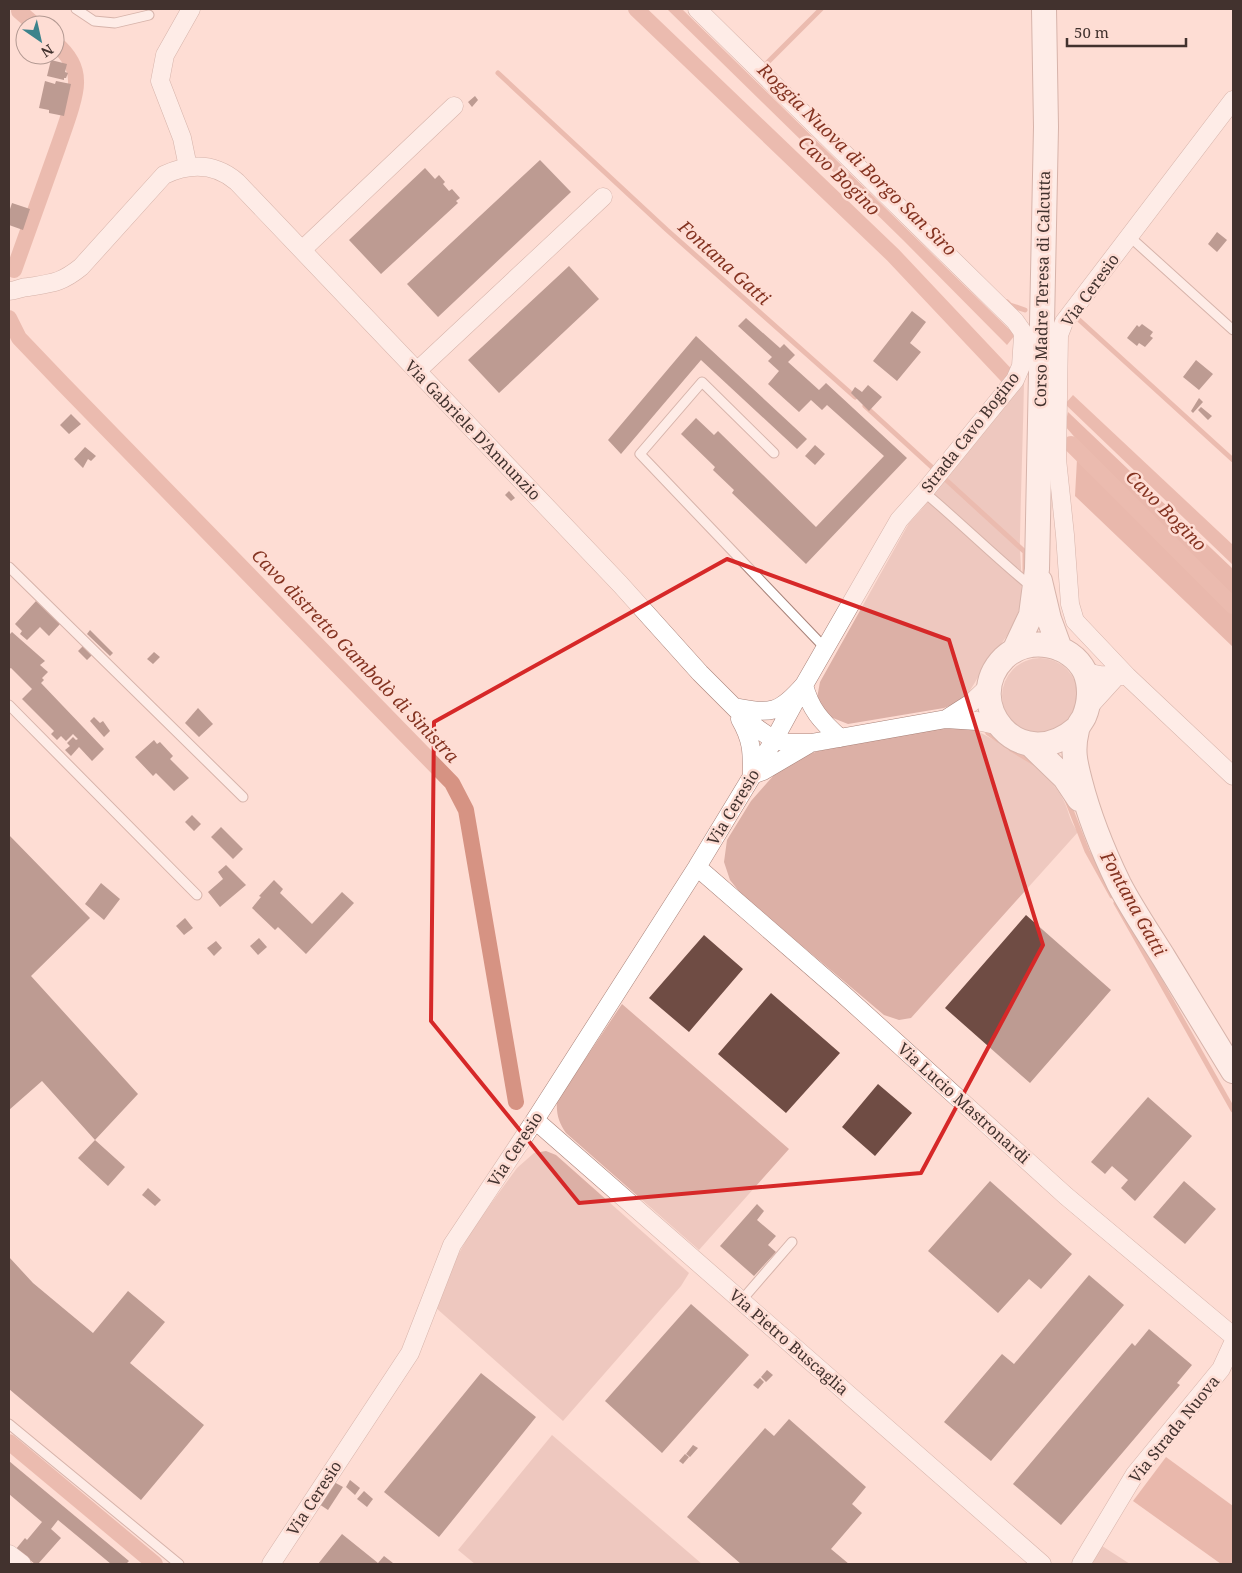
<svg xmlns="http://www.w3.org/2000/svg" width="1242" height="1573" font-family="'Noto Serif',serif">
	<rect width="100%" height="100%" fill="#feddd4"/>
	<path fill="#dcb0a6" d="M 1024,382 C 1023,434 1021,485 1020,537 C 1019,563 1026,591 1017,616 C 1011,636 994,650 984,667 C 970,689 970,699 944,708 L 848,724 L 828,716 L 817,698 L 820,682 L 909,523 L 921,510 L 995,412 Z
		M1002 696a38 38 0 1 1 76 0a38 38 0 1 1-76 0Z
		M 970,727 C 1003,745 1046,765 1064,801 C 1069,812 1070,822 1078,832 L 911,1018 L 899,1020 L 884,1015 L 742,895 L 730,880 L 724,862 L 727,840 L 751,801 L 774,775 L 791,761 L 818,751 L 932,729 Z
		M 622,1004 L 789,1149 L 699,1250 L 566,1133 C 559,1123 556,1114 557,1101 Z
		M 546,1151 L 556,1155 L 689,1273 L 681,1286 L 563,1421 L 435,1307 L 456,1259 L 471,1231 L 517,1168 L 534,1153 Z
		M 552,1435 L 702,1564 L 475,1564 L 458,1550 Z
		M 1099,1544 L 1130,1564 L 1088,1564 Z"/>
	<path fill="#d08d7d" d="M 1068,412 L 1233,569 L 1233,647 L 1075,496 L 1078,441 L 1065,426 Z
		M 1166,1457 L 1233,1506 L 1233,1564 L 1221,1564 L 1133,1501 Z"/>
	<path fill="#d69383" d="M 667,9 L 682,9 L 1015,335 L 1007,345 L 903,240 Z
		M 1073,395 L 1233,545 L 1233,565 L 1065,404 Z"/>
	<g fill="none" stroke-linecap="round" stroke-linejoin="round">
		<path stroke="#d69383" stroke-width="5" d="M 766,68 L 764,66 L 821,9
			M 498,73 L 667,230 L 855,397
			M 1007,302 L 1010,305 L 1025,310
			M 1076,317 L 1233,460
			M 865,406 L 935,470
			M 944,478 L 1025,552 L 1025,574
			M 988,733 L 998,740
			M 1011,749 L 1036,764
			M 1067,800 L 1087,851 L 1112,896
			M 1116,903 L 1233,1110"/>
		<path stroke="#d69383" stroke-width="16" d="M 636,9 L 893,255 L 1009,378
			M 19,11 L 35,25
			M 14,270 C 29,229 43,188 58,147 C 63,132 77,97 76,81 C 76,65 67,53 55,43
			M 9,318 L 19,338 L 62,383 L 452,783 L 466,810 L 516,1102
			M 1071,444 L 1233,606
			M 9,1442 L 155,1564"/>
	</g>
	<path fill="#6f4c44" d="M 51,60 L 67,64 L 65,72 L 68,73 L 66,78 L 64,78 L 64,80 L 47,76 Z
		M 45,81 L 55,84 L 56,81 L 71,84 L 64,116 L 49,113 L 49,110 L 39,108 Z
		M 475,96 L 478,100 L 472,107 L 468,102 Z
		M 540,160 L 571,192 L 438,317 L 407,284 Z
		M 425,168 L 435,179 L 439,175 L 445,182 L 443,184 L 449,191 L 452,189 L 460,198 L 456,201 L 458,203 L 381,274 L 349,240 Z
		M 12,203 L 30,209 L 23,230 L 9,225 L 9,212 Z
		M 1217,232 L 1227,240 L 1217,252 L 1208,244 Z
		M 569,266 L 599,299 L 499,393 L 468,360 Z
		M 912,311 L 926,322 L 910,343 L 921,352 L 897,381 L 873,361 Z
		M 746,318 L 780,348 L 784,344 L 795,355 L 788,362 L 819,390 L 826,383 L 907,458 L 806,564 L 732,493 L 734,490 L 713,470 L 715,467 L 681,434 L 696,418 L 714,435 L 718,431 L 816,527 L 884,456 L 827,405 L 822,410 L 811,400 L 799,412 L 768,384 L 779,371 L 768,361 L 772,357 L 738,326 Z
		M 1142,324 L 1153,332 L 1150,336 L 1153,338 L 1145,347 L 1139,343 L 1137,346 L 1127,338 L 1137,325 L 1139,327 Z
		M 696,336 L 807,439 L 797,449 L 701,360 L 621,454 L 608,440 Z
		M 1196,360 L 1213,374 L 1199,390 L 1183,377 Z
		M 868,385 L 882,397 L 869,411 L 851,393 L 855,387 L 862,392 Z
		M 1199,398 L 1203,402 L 1193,413 L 1191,411 Z
		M 1201,407 L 1212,416 L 1208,420 L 1198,410 Z
		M 71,414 L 81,424 L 69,434 L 60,425 Z
		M 815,445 L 825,454 L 815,465 L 805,456 Z
		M 85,447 L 96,456 L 91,461 L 88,459 L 83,468 L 74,459 Z
		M 509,491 L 515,498 L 511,501 L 505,495 Z
		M 36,601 L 60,624 L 49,636 L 40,627 L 27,640 L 20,634 L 22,631 L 15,624 Z
		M 90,630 L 113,653 L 110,656 L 87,634 Z
		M 12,632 L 45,661 L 40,665 L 48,672 L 42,678 L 44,680 L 41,683 L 104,749 L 92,761 L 79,747 L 71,756 L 65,750 L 70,746 L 67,743 L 73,737 L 76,740 L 78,739 L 73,734 L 66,741 L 61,736 L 57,740 L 51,734 L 54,731 L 22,699 L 32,689 L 11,668 L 9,669 L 9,635 Z
		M 83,646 L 92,655 L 87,660 L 78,651 Z
		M 154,652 L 160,657 L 153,664 L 147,659 Z
		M 198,708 L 213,724 L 199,737 L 185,723 Z
		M 94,717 L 100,723 L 103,721 L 110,731 L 104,737 L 90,721 Z
		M 154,740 L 157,744 L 160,742 L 173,756 L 170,759 L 189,778 L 174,791 L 156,773 L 153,776 L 135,757 Z
		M 192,815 L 201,824 L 194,831 L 185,822 Z
		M 221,827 L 243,849 L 233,859 L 211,837 Z
		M 9,835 L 90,918 L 31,976 L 138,1094 L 95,1140 L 42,1081 L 9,1110 Z
		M 226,865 L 246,885 L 220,907 L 208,892 L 223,879 L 218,872 Z
		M 274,880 L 283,889 L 280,893 L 312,924 L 342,892 L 354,903 L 306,954 L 278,927 L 275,930 L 252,908 L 261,897 L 259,896 Z
		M 101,883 L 120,899 L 104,920 L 85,904 Z
		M 1026,915 L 1111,990 L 1030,1083 L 945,1008 Z
		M 185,918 L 193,928 L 184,935 L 176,926 Z
		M 704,935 L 743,969 L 689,1032 L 649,998 Z
		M 259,938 L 267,947 L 258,955 L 250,946 Z
		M 216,941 L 222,948 L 214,956 L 207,948 Z
		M 771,993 L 840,1053 L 786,1113 L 718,1054 Z
		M 878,1084 L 912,1113 L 875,1156 L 842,1127 Z
		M 1148,1097 L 1192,1136 L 1135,1201 L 1121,1188 L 1128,1180 L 1112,1166 L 1105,1174 L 1091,1162 Z
		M 95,1140 L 125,1167 L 108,1186 L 78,1158 Z
		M 990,1181 L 1072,1254 L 1041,1289 L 1029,1279 L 998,1313 L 928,1251 Z
		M 1184,1181 L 1216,1209 L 1185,1244 L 1153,1217 Z
		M 148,1188 L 161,1200 L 155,1206 L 142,1195 Z
		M 757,1204 L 764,1211 L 757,1220 L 776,1236 L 768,1245 L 776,1252 L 754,1276 L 720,1246 Z
		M 9,1257 L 33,1283 L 93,1333 L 128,1291 L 165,1322 L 130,1363 L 204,1425 L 141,1500 L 9,1389 Z
		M 1089,1275 L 1124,1305 L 991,1461 L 944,1422 L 1002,1354 L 1014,1364 Z
		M 691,1304 L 749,1355 L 662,1453 L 605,1401 Z
		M 1149,1329 L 1192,1365 L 1177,1383 L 1180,1385 L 1061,1525 L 1013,1484 L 1132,1343 L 1135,1346 Z
		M 767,1370 L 773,1375 L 766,1382 L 761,1377 Z
		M 481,1373 L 536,1417 L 439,1537 L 384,1492 Z
		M 760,1378 L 764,1382 L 758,1389 L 753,1385 Z
		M 789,1419 L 866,1487 L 852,1504 L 862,1513 L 831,1549 L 849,1564 L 741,1564 L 687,1517 L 765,1428 L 774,1436 Z
		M 693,1445 L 698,1448 L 690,1457 L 686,1454 Z
		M 685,1454 L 689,1457 L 683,1464 L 679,1461 Z
		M 9,1461 L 129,1561 L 126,1564 L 111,1564 L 58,1520 L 51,1529 L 61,1538 L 38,1564 L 35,1564 L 16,1549 L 25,1538 L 27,1540 L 42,1522 L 9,1494 Z
		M 350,1480 L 360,1488 L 355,1495 L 346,1487 Z
		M 334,1482 L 343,1487 L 328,1510 L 319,1504 Z
		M 364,1491 L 373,1499 L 367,1507 L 357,1499 Z
		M 342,1534 L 378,1563 L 384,1556 L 393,1563 L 318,1564 Z"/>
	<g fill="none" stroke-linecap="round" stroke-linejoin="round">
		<defs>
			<path id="lane" d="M 76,9 L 94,21 L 115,23 L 149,15
				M 1130,237 L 1233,330
				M 774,453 L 702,382 L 640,454 L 825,648
				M 924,492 C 961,523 995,557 1033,588
				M 9,567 L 243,797
				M 9,705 L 197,895
				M 741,1301 L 792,1242
				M 9,1424 L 179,1564"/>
			<path id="street" d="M 188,167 L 182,138 L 160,81 L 165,55 L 191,9
				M 302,250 L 454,106
				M 9,291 C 16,291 21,287 28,287 C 53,283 61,283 81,267 L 164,175 C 190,163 215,163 237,182 L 620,584 L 700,673 L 751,724 L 774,740 L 789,743 L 811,743 L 946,719 L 977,721 L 1000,726
				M 417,371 L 603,197
				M 1085,672 L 1100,675 L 1127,676 L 1233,776
				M 1127,676 L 1075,621 L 1070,604 L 1065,535 L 1057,459 L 1059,335 L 1064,322 L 1233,100
				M 734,707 C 771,714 779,714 804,685 C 810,709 821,721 840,738
				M 1087,709 L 1117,676
				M 740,719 C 752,740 752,751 752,775 L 763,771 L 809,744
				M 946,719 L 971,703 L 989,686
				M 697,867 L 843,994 L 1066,1196 L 1233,1336
				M 535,1120 L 1042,1564
				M 9,1554 L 22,1564
				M 271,1564 L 410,1353 L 452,1245 L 535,1120 L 697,867 L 774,740 L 804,685 L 899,520 L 924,492 L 1015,380 L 1021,366 L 1023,336 L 1022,331 L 1015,321 L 697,9
				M 1081,1564 L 1135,1474 L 1221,1369 L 1233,1343"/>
			<path id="secondary" d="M 1040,581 L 1049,619 L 1060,649
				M 1014,651 L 1031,615 L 1037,569 L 1046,127 L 1044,9
				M 1077,728 C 1019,778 960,702 1004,658 C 1028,635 1071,643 1085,672 C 1091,686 1090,703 1084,717 C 1082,721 1078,725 1077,730 C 1072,750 1075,762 1080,781 C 1089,816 1103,851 1119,884 C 1132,909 1149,934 1164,958 C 1187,996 1210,1033 1233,1071
				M 1030,744 L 1065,778 L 1079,799"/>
		</defs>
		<use href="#lane" stroke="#a88279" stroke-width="11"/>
		<use href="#street" stroke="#a88279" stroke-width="19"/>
		<use href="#secondary" stroke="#a88279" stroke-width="26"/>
		<use href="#lane" stroke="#fff" stroke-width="9"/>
		<use href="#street" stroke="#fff" stroke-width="18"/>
		<use href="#secondary" stroke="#fff" stroke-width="24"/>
	</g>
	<path d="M0 0H1242V1573H0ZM 727,559 L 949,640 L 1043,945 L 921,1173 L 579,1203 L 431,1021 L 434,722 Z" fill="#feddd4" fill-opacity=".55" fill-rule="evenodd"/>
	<path fill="none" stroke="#d62828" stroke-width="4" stroke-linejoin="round" d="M 727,559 L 949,640 L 1043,945 L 921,1173 L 579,1203 L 431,1021 L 434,722 Z"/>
	<g text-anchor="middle" stroke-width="5" stroke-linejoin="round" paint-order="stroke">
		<g font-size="16" fill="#42322e" stroke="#feddd4">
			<text transform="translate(1042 289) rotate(-89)" y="6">Corso Madre Teresa di Calcutta</text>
			<text transform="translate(1090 290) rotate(-54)" y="6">Via Ceresio</text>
			<text transform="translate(473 430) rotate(46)" y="6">Via Gabriele D'Annunzio</text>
			<text transform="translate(970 432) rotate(-52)" y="6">Strada Cavo Bogino</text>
			<text transform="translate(733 807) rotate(-59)" y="6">Via Ceresio</text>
			<text transform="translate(964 1103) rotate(42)" y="6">Via Lucio Mastronardi</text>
			<text transform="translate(515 1149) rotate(-57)" y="6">Via Ceresio</text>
			<text transform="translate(789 1342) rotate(41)" y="6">Via Pietro Buscaglia</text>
			<text transform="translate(1174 1429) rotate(-51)" y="6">Via Strada Nuova</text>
			<text transform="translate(314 1498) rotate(-57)" y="6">Via Ceresio</text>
		</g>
		<g font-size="18" font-style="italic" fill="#843321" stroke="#feddd4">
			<text transform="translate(857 160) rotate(44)" y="6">Roggia Nuova di Borgo San Siro</text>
			<text transform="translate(839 176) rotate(44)" y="6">Cavo Bogino</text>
			<text transform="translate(724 263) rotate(42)" y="6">Fontana Gatti</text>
			<text transform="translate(1166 511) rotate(45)" y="6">Cavo Bogino</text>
			<text transform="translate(355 656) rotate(46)" y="6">Cavo distretto Gambolò di Sinistra</text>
			<text transform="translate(1133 904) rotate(61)" y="6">Fontana Gatti</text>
		</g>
	</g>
	<rect width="1242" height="1573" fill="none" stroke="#42322e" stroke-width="20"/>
	<g transform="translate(40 40) rotate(146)"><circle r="24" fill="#feddd4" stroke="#b39992"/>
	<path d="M0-4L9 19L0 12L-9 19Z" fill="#3c838c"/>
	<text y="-8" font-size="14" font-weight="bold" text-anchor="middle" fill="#42322e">N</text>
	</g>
	<path d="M1067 38v8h119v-8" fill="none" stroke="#42322e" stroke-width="2.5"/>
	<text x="1074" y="38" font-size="15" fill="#42322e" stroke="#feddd4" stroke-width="4" paint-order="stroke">50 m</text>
</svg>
